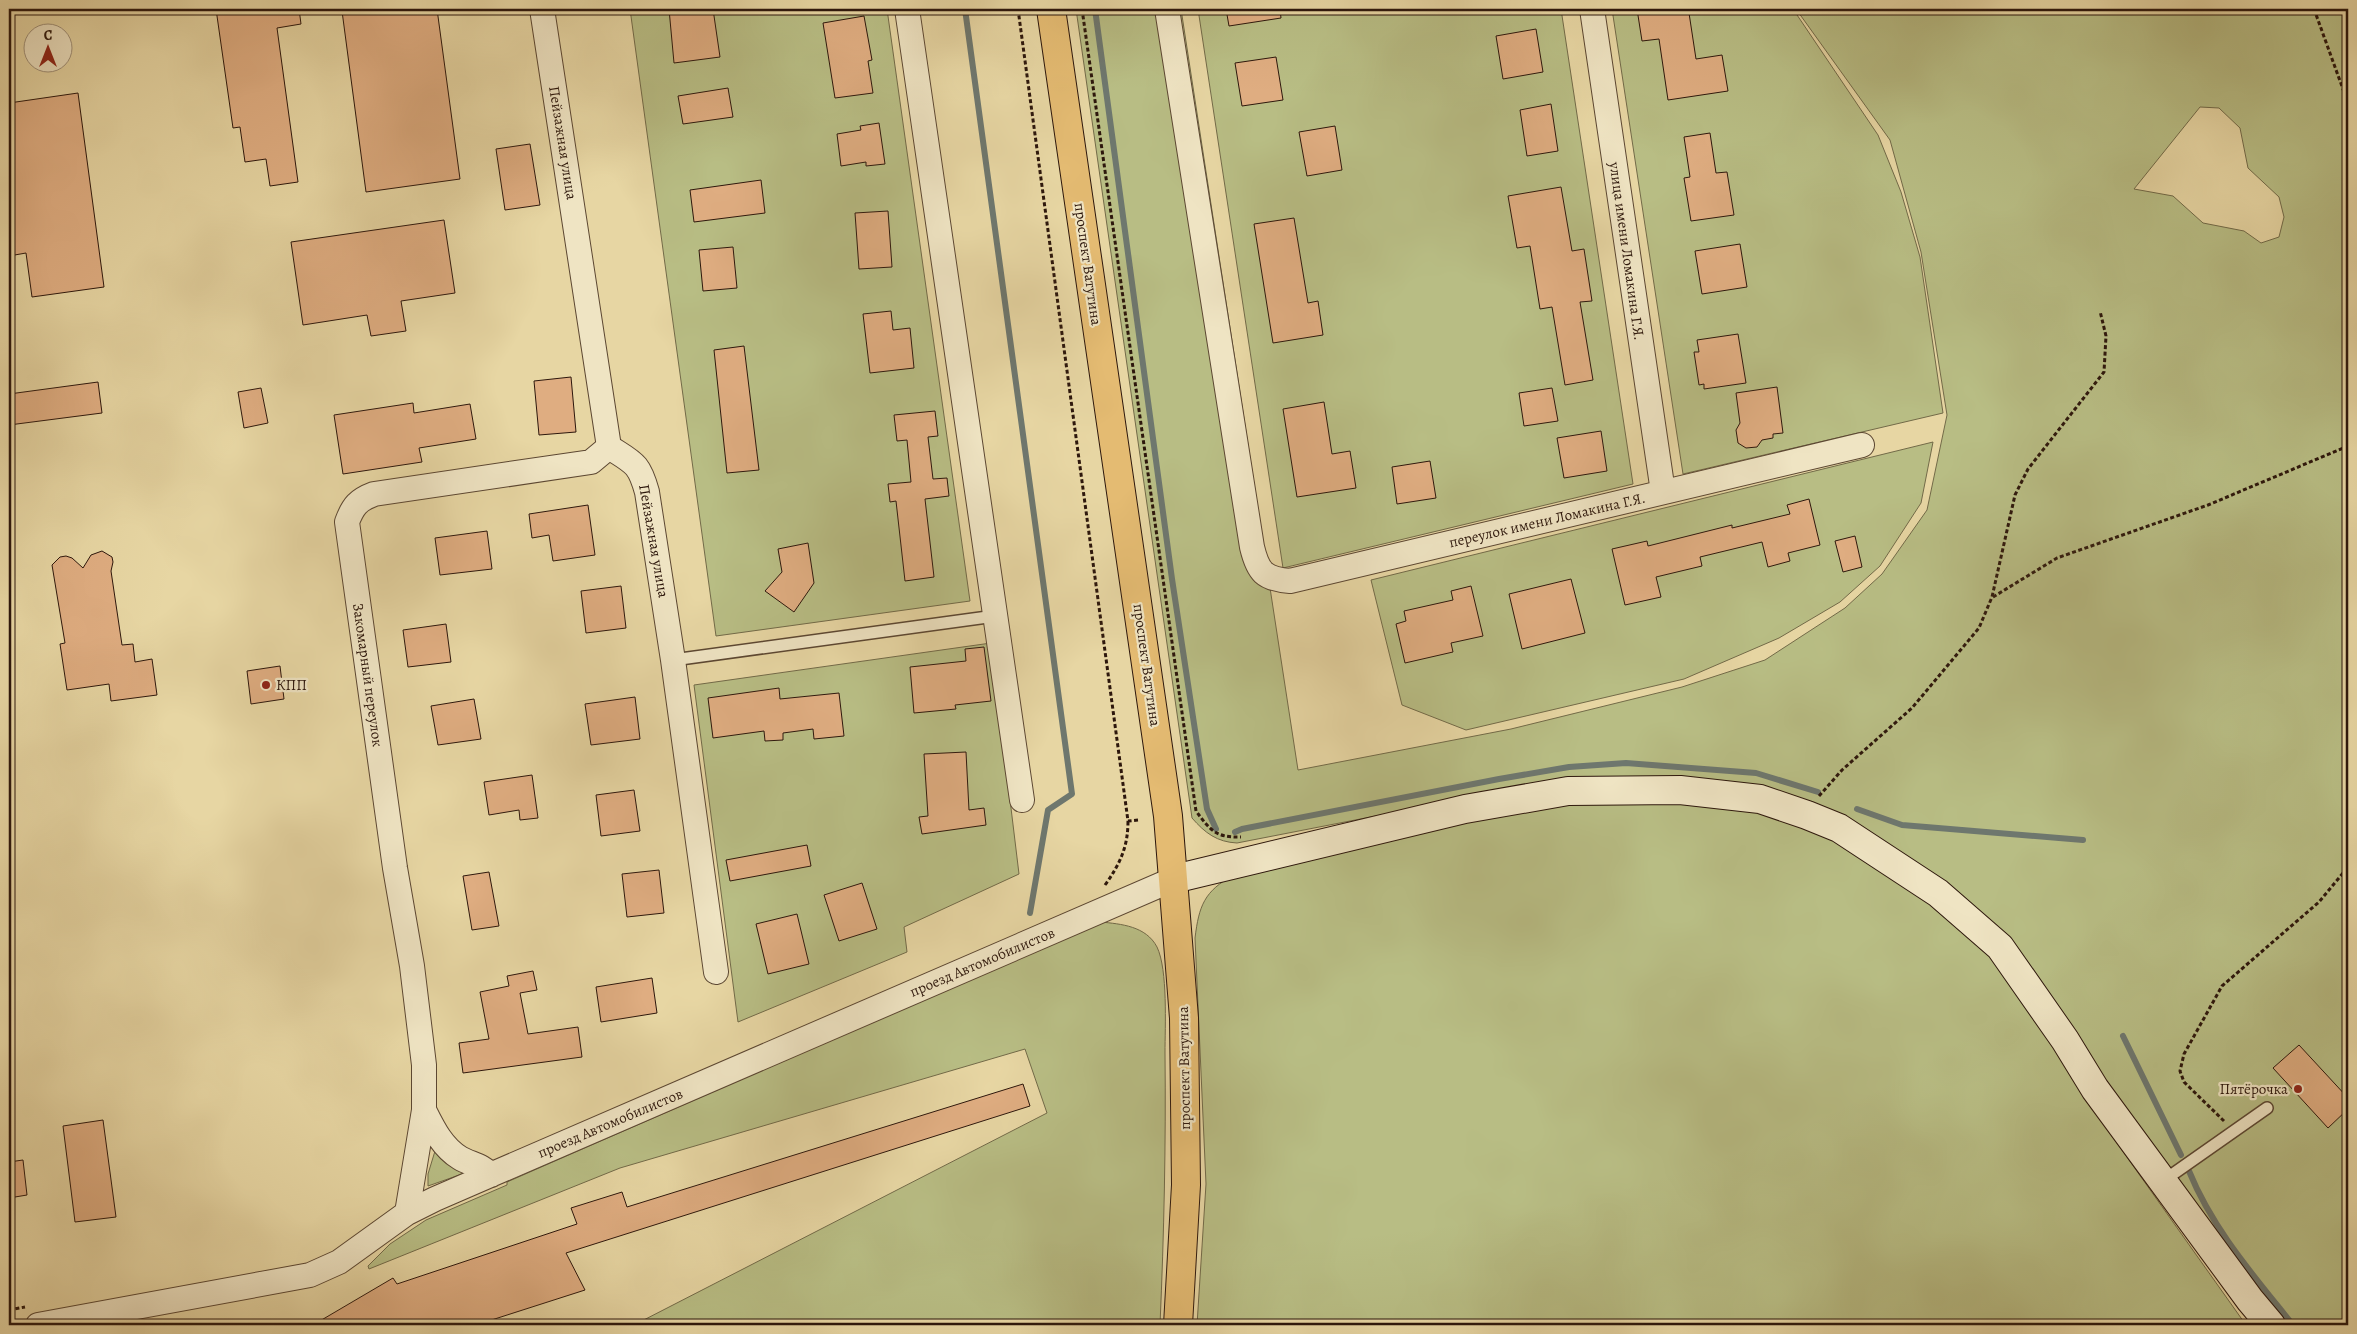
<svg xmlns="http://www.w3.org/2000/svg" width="2357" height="1334" font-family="Alegreya,serif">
	<rect width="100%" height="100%" fill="#e7d6a3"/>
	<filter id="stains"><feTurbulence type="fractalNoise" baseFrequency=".004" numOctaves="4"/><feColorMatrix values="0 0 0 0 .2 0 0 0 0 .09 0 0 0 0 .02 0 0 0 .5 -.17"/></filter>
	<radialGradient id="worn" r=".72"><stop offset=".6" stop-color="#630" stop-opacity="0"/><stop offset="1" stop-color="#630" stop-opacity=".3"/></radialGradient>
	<path fill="#b8bd84" stroke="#726a48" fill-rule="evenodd" d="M 630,9 L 887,9 L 970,601 L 716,636 Z
		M 1076,9 L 1181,9 L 1298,770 L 1511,729 L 1682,687 L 1765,660 L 1845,608 L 1882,574 L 1927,510 L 1947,415 L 1921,252 L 1890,140 L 1796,9 L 2348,9 L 2348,1325 L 2279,1325 L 2005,942 L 1811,802 L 1463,799 L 1237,843 C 1217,842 1205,833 1192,818 ZM 2200,107 L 2219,108 L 2240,128 L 2248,168 L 2279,197 L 2284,217 L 2279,237 L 2261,243 L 2244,231 L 2203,223 L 2173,196 L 2134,189 Z
		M 1198,9 L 1561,9 L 1633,484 L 1283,568 Z
		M 1612,9 L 1793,9 L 1878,135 L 1901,192 L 1920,257 L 1943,413 L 1683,474 Z
		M 1933,442 L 1921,503 L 1880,566 L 1840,602 L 1779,638 L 1684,679 L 1466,730 L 1402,705 L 1371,580 Z
		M 991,643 L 1019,874 L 904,927 L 907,952 L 738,1022 L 694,685 Z
		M 1571,802 L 1681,803 L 1755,812 L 1832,837 L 1933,902 L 1990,955 L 2055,1048 L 2085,1098 L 2246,1325 L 1197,1325 L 1206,1184 L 1195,938 C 1199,906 1204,891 1234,875 L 1468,822 Z
		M 1101,922 C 1121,924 1146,926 1157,947 C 1168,970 1165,1026 1165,1053 C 1166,1144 1164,1234 1160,1325 L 634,1325 L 1047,1113 L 1025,1049 L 620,1168 L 369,1269 L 368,1266 L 390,1244 L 426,1220 L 507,1185 L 507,1182 Z
		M 435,1151 L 444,1160 L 465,1173 L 428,1186 L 428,1174 Z"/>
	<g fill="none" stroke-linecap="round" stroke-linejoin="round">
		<path stroke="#6e776e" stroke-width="6" d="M 965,9 L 1072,794 L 1048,810 L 1030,913
			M 1095,9 L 1172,579 L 1207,809 L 1216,829
			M 1857,809 L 1902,825 L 2083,840
			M 1235,832 L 1242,829 L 1499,779 L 1569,767 L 1626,763 L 1756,773 L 1818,792
			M 2123,1036 L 2181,1155
			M 2189,1171 C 2213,1230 2254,1276 2293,1325"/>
	</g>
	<path fill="#dfad81" stroke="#2d170c" d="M 216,9 L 299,9 L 301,24 L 277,28 L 298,182 L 270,186 L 266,159 L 245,162 L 240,127 L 233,128 Z
		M 361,9 L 437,9 L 460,179 L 366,192 L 342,11 Z
		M 669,9 L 713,9 L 720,57 L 674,63 Z
		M 1226,9 L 1280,9 L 1281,18 L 1229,26 Z
		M 1637,9 L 1680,9 L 1681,14 L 1689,13 L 1696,59 L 1722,55 L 1728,91 L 1668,100 L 1659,39 L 1642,41 Z
		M 864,16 L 872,60 L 868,61 L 873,93 L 835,98 L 823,23 Z
		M 1536,29 L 1543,72 L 1503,79 L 1496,36 Z
		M 1276,57 L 1283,100 L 1242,106 L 1235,63 Z
		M 728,88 L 733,117 L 683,124 L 678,96 Z
		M 78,93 L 104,287 L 32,297 L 26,253 L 9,256 L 9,103 Z
		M 1551,104 L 1558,151 L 1527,156 L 1520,110 Z
		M 879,123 L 885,164 L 866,166 L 866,162 L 841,166 L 837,134 L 861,130 L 860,126 Z
		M 1335,126 L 1342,170 L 1307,176 L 1299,132 Z
		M 1710,133 L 1716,173 L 1727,172 L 1734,215 L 1691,221 L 1684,178 L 1690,177 L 1684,137 Z
		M 530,144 L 540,205 L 505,210 L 496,149 Z
		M 761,180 L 765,213 L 694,222 L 690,190 Z
		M 1561,187 L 1572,251 L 1584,249 L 1592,301 L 1580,302 L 1593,380 L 1565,385 L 1552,307 L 1540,309 L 1530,246 L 1517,248 L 1508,196 Z
		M 888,211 L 892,267 L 859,269 L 855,213 Z
		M 1294,218 L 1308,303 L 1318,301 L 1323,335 L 1273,343 L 1254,224 Z
		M 444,220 L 455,293 L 401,301 L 406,331 L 371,336 L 367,315 L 303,325 L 291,242 Z
		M 1740,244 L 1747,287 L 1702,294 L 1695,251 Z
		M 733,247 L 737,288 L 703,291 L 699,250 Z
		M 891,311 L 893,330 L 910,328 L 914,368 L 870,373 L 863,314 Z
		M 1738,334 L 1746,383 L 1704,389 L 1704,384 L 1699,385 L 1694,352 L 1699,352 L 1697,340 Z
		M 744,346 L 759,470 L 727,473 L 714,350 Z
		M 571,377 L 576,432 L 539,435 L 534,381 Z
		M 98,382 L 102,413 L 9,425 L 9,394 Z
		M 1777,387 L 1783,433 L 1773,434 L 1773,438 L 1762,440 L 1757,447 L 1746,448 L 1738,443 L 1736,430 L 1740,423 L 1736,393 Z
		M 261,388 L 268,423 L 244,428 L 238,392 Z
		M 1552,388 L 1558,421 L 1524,426 L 1519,393 Z
		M 1324,402 L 1332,454 L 1350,451 L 1356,488 L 1297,497 L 1283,409 Z
		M 413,403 L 414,413 L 470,404 L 476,439 L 419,448 L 422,462 L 343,474 L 334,415 Z
		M 935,411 L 938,436 L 928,437 L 933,479 L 947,478 L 949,496 L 925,499 L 934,577 L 905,581 L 896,501 L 890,502 L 888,484 L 911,482 L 907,440 L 897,441 L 894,415 Z
		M 1601,431 L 1607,471 L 1564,478 L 1557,438 Z
		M 1430,461 L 1436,498 L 1397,504 L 1392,467 Z
		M 1809,499 L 1820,545 L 1788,553 L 1790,561 L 1768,567 L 1762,542 L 1700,557 L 1702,566 L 1656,577 L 1661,597 L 1625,605 L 1612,549 L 1647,541 L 1648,546 L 1732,525 L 1732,528 L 1790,514 L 1787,505 Z
		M 588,505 L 595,555 L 553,561 L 549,535 L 532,538 L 529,514 Z
		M 487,531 L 492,569 L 440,575 L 435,538 Z
		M 1855,536 L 1862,567 L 1843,572 L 1835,541 Z
		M 808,543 L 814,583 L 794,612 L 765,591 L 782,572 L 778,549 Z
		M 102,551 L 112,557 L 113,562 L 111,571 L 122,645 L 133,644 L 135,662 L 152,659 L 157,695 L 111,701 L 109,684 L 67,690 L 60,644 L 65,643 L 52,565 L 60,557 L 66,556 L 72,558 L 83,568 L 91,555 Z
		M 1571,579 L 1585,633 L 1522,649 L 1509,594 Z
		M 621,586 L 626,628 L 586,633 L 581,591 Z
		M 1471,586 L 1483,636 L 1451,643 L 1453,652 L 1405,663 L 1396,624 L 1406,621 L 1404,611 L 1453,600 L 1451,591 Z
		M 446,624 L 451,662 L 408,667 L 403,630 Z
		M 984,647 L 991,701 L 955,705 L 956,709 L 914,713 L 910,667 L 966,661 L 965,649 Z
		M 280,666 L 284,699 L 251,704 L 247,671 Z
		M 779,688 L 780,699 L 839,693 L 844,736 L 814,739 L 813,729 L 783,733 L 783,740 L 765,741 L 764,731 L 713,738 L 708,698 Z
		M 635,697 L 640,739 L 591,745 L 585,704 Z
		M 474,699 L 481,739 L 438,745 L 431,706 Z
		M 966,752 L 969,810 L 984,808 L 986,825 L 922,834 L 919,817 L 928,816 L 924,754 Z
		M 532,775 L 538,818 L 520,820 L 519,810 L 489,815 L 484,782 Z
		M 634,790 L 640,831 L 601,836 L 596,795 Z
		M 807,845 L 811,866 L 730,881 L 726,860 Z
		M 659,870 L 664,913 L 627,917 L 622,874 Z
		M 489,872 L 499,926 L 472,930 L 463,876 Z
		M 862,883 L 877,929 L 839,941 L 824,895 Z
		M 797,914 L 809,964 L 768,974 L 756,924 Z
		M 533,971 L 537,990 L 520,993 L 528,1034 L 578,1027 L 582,1057 L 463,1073 L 459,1043 L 489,1039 L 480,992 L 509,986 L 507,976 Z
		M 652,978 L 657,1013 L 601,1022 L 596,987 Z
		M 2299,1045 L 2348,1098 L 2348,1109 L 2328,1128 L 2273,1068 Z
		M 1023,1084 L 1030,1106 L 566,1253 L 585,1290 L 476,1325 L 313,1325 L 393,1278 L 397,1284 L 577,1224 L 571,1208 L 622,1192 L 627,1207 Z
		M 103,1120 L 116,1217 L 75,1222 L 63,1126 Z
		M 23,1160 L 27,1195 L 9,1198 L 9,1162 Z"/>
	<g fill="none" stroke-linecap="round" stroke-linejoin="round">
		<defs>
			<path id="lane" d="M 673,660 L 995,616
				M 2163,1181 L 2267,1108"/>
			<path id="street" d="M 542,9 L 609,447 C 634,463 639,463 647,492 L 673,660 L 716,972
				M 907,9 L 1022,800
				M 1167,9 L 1252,547 C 1258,572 1264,579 1290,581 L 1862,445
				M 1592,9 L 1663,492
				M 424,1110 C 433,1128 442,1147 460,1158 C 470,1164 482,1165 491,1175
				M 407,1213 L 424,1110 L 424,1065 L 412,966 L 395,868 L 347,522 C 353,506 358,500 374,494 L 591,462 L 609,447
				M 38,1325 L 310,1275 L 339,1262 L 407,1213 L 435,1199 L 1174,879"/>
			<path id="secondary" d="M 1174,879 L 1465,809 L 1568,791 L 1680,790 L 1760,799 L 1807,815 L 1839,828 L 1938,893 L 2000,947 L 2065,1040 L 2095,1089 L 2250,1300 L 2271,1325"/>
			<path id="primary" d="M 1051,9 L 1168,816 L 1184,1018 L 1186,1185 L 1178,1325"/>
		</defs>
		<use href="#lane" stroke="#5c4732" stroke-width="14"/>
		<use href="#street" stroke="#5c4732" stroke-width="26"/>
		<use href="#secondary" stroke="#2d170c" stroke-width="30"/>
		<use href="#primary" stroke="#2d170c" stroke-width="30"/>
		<path stroke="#2d170c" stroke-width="3" stroke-dasharray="4 2.5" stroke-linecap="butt" d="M 1018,9 L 1128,821 L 1138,820
			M 1082,9 L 1196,811 C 1210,830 1216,838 1241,837
			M 2314,9 L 2348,103
			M 1993,597 L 2057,558 L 2208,505 L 2348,446
			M 1819,796 L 1842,770 L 1912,708 L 1979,628 L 1992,597 L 2015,495 L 2028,469 L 2104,372 L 2106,336 L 2100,311
			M 1105,885 C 1120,864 1128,847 1128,821
			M 2224,1121 L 2184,1082 L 2180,1071 L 2184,1054 L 2222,986 L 2319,902 L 2348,867
			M 9,1310 L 25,1307"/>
		<use href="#lane" stroke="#efe4c3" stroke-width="11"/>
		<use href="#street" stroke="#efe4c3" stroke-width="24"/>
		<use href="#secondary" stroke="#efe4c3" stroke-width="28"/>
		<use href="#primary" stroke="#e4bb72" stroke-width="28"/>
	</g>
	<g fill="#8f2418" stroke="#efe4c3" stroke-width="2">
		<circle cx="266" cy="685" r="5"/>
		<circle cx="2298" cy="1089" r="5"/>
	</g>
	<g text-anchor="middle" stroke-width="4.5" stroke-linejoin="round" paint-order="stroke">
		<g font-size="15" fill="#2d170c" stroke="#efe4c3">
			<text transform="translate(563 143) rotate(81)" y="5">Пейзажная улица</text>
			<text transform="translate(1627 251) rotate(82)" y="5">улица имени Ломакина Г.Я.</text>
			<text transform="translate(1088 264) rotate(82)" y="5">проспект Ватутина</text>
			<text transform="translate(1547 520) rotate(-13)" y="5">переулок имени Ломакина Г.Я.</text>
			<text transform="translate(654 541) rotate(80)" y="5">Пейзажная улица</text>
			<text transform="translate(1147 665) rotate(82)" y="5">проспект Ватутина</text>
			<text transform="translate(368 675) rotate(82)" y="5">Закомарный переулок</text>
			<text transform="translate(982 962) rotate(-23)" y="5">проезд Автомобилистов</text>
			<text transform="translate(1184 1068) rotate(-91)" y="5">проспект Ватутина</text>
			<text transform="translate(610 1123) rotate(-23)" y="5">проезд Автомобилистов</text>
		</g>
		<g font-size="15" fill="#2d170c" stroke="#efe4c3" text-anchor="start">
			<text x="276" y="690">КПП</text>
			<text x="2288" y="1094" text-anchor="end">Пятёрочка</text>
		</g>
	</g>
	<rect width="2357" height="1334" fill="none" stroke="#e7d6a3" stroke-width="30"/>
	<rect x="10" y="10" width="2337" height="1314" fill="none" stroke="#2d170c" stroke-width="2.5"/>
	<rect x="15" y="15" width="2327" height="1304" fill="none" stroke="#2d170c"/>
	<g transform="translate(48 48)"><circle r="24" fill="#efe4c3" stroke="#a1927a"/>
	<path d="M0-4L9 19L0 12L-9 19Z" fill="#8f2418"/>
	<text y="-8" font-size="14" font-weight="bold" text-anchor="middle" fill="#2d170c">С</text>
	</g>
	<rect width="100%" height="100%" filter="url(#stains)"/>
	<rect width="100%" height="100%" fill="url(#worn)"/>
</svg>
